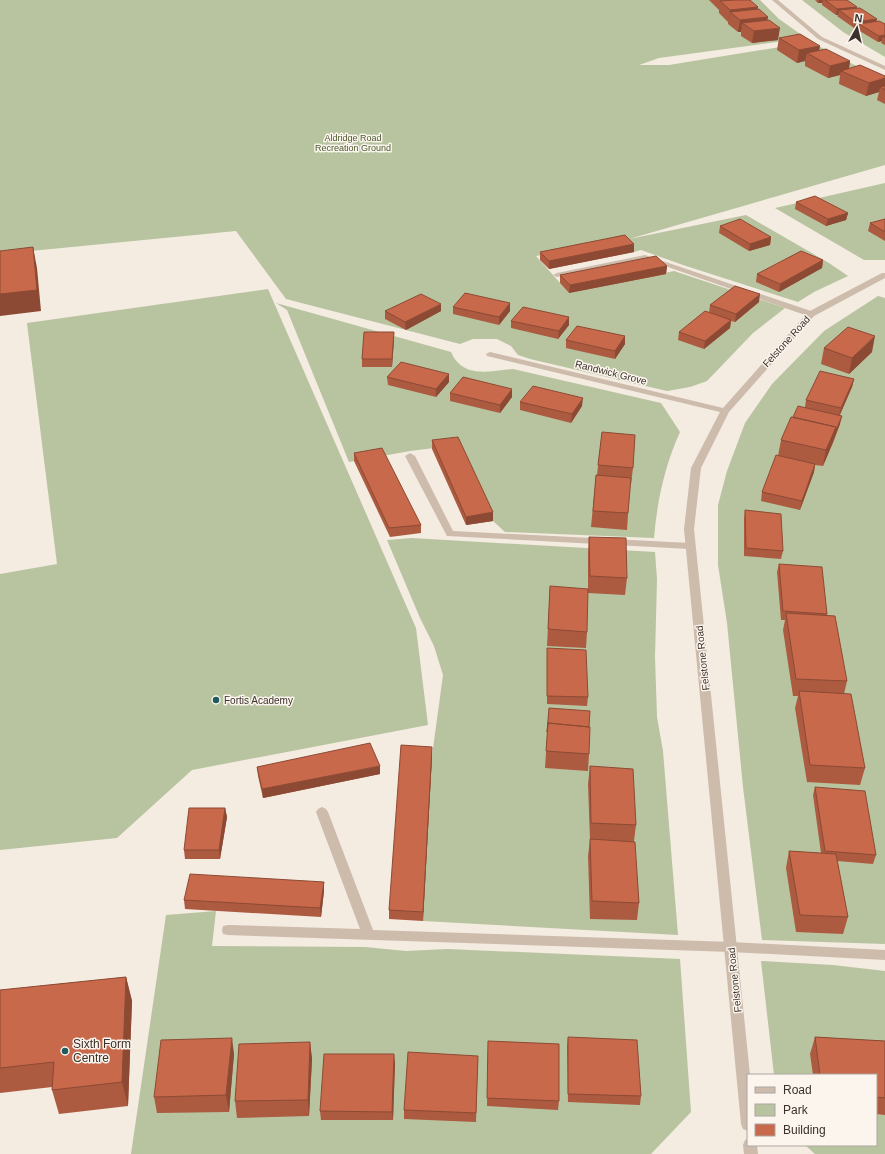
<svg xmlns="http://www.w3.org/2000/svg" width="885" height="1154" font-family="Helvetica,sans-serif">
	<rect width="100%" height="100%" fill="#f4ebe1"/>
	<path fill="#b8c4a0" d="M 0,0 L 760,0 L 779,19 L 806,38 L 659,58 L 639,65 L 669,65 L 811,42 L 885,81 L 885,165 L 629,239 L 746,215 L 829,263 L 848,276 L 814,292 L 798,302 L 683,265 L 641,250 L 634,252 L 622,241 L 536,256 L 569,293 L 674,271 L 785,308 L 753,333 L 707,381 L 690,387 L 667,391 L 530,359 L 518,355 L 511,346 L 497,339 L 473,339 L 460,344 L 286,299 L 236,231 L 0,254 Z
		M 802,0 L 885,0 L 885,57 L 843,32 Z
		M 885,183 L 885,260 L 864,260 L 775,208 Z
		M 268,289 L 416,628 L 428,725 L 192,770 L 117,838 L 0,850 L 0,574 L 57,564 L 27,323 Z
		M 878,296 L 885,298 L 885,944 L 762,940 L 743,787 L 727,623 L 718,565 L 718,505 L 727,471 L 745,423 L 772,384 L 824,331 Z
		M 276,303 L 451,352 C 463,379 489,371 513,369 L 661,403 L 680,432 C 665,465 657,501 654,538 L 505,532 L 493,521 L 458,445 L 410,451 L 349,462 L 287,310 Z
		M 412,538 L 655,552 L 657,579 L 655,657 L 657,717 L 663,751 L 678,935 L 423,921 L 431,763 L 443,675 L 434,646 L 420,618 L 387,540 Z
		M 216,911 L 212,946 L 365,947 L 406,951 L 447,949 L 680,959 L 691,1112 L 651,1154 L 131,1154 L 166,915 Z
		M 761,961 L 833,965 L 885,971 L 885,1154 L 815,1154 L 805,1145 L 876,1145 L 876,1075 L 774,1075 Z"/>
	<g fill="none" stroke-linecap="round" stroke-linejoin="round">
		<path fill="#cdbbac" fill-rule="evenodd" d="M 645,255 L 814,312 L 815,314 L 811,316 L 808,316 L 645,259 L 557,277 L 553,275 L 557,273 Z
			M 410,453 L 415,456 L 453,531 L 690,543 L 695,546 L 690,549 L 447,536 L 405,456 Z
			M 322,807 L 326,809 L 328,812 L 373,930 L 731,942 L 885,950 L 885,960 L 731,952 L 228,935 L 223,934 L 222,930 L 223,926 L 228,925 L 360,929 L 316,812 L 318,809 Z"/>
		<path fill="#cdbbac" fill-rule="evenodd" d="M 772,0 L 778,0 L 822,37 L 885,66 L 885,70 L 818,39 Z
			M 882,273 L 885,273 L 885,278 L 814,316 L 729,412 L 701,468 L 694,529 L 750,1075 L 748,1075 L 748,1131 L 743,1129 L 741,1124 L 684,529 L 691,468 L 720,412 L 487,356 L 486,354 L 490,352 L 723,408 L 808,312 Z
			M 748,1139 L 748,1145 L 757,1145 L 758,1154 L 744,1154 L 743,1145 L 745,1140 Z"/>
	</g>
	<path fill="#ac5a40" d="M 709,0 L 750,0 L 767,20 L 778,40 L 752,43 L 741,36 L 741,32 L 738,32 L 728,24 L 728,22 L 719,13 L 719,10 Z
		M 815,0 L 847,0 L 856,8 L 877,19 L 876,21 L 885,24 L 885,45 L 881,43 L 882,41 L 878,42 L 858,30 L 858,28 L 854,28 L 837,16 L 838,15 L 836,15 L 822,5 L 822,3 L 818,3 Z
		M 779,38 L 850,61 L 849,69 L 885,76 L 885,104 L 877,100 L 879,92 L 866,96 L 839,84 L 840,75 L 828,78 L 805,66 L 805,61 L 797,63 L 777,50 Z
		M 796,202 L 848,213 L 846,220 L 826,226 L 795,209 Z
		M 885,219 L 885,241 L 868,231 L 870,223 Z
		M 720,226 L 771,237 L 770,245 L 749,251 L 719,233 Z
		M 634,244 L 634,252 L 549,269 L 540,260 L 540,252 Z
		M 823,260 L 822,268 L 779,292 L 756,282 L 757,274 Z
		M 667,266 L 666,274 L 569,293 L 560,283 L 560,275 Z
		M 759,302 L 735,322 L 731,321 L 730,328 L 704,349 L 678,340 L 679,332 L 709,313 L 710,305 Z
		M 453,307 L 510,311 L 499,325 L 453,314 Z
		M 385,311 L 441,311 L 406,330 L 385,319 Z
		M 511,321 L 569,325 L 558,339 L 511,328 Z
		M 394,332 L 392,367 L 362,367 L 362,359 Z
		M 566,340 L 625,344 L 615,359 L 566,348 Z
		M 824,348 L 872,352 L 849,374 L 821,364 Z
		M 449,374 L 449,382 L 436,397 L 388,385 L 387,377 Z
		M 854,379 L 852,387 L 840,415 L 840,424 L 833,443 L 823,466 L 815,465 L 814,472 L 800,510 L 761,501 L 762,492 L 778,456 L 781,440 L 793,417 L 805,407 L 806,400 Z
		M 450,393 L 512,397 L 500,413 L 450,401 Z
		M 520,402 L 582,406 L 571,423 L 520,410 Z
		M 602,432 L 633,468 L 631,484 L 630,484 L 627,530 L 591,527 L 596,475 L 597,475 Z
		M 432,440 L 493,521 L 466,525 L 432,449 Z
		M 354,453 L 421,525 L 421,533 L 390,537 L 354,461 Z
		M 745,510 L 783,551 L 781,559 L 744,556 L 744,519 Z
		M 589,537 L 627,578 L 625,595 L 588,593 L 588,553 Z
		M 779,564 L 827,614 L 847,681 L 844,694 L 865,768 L 860,785 L 807,782 L 795,708 L 798,696 L 793,696 L 783,630 L 785,620 L 781,620 L 777,572 Z
		M 550,586 L 587,632 L 586,648 L 547,646 Z
		M 547,648 L 588,697 L 587,706 L 547,704 Z
		M 549,708 L 589,727 L 589,754 L 588,771 L 545,768 Z
		M 432,747 L 432,756 L 423,921 L 389,919 L 389,910 Z
		M 590,766 L 636,825 L 634,841 L 639,903 L 637,920 L 590,919 L 588,856 L 590,840 L 588,784 Z
		M 257,767 L 380,774 L 263,798 L 258,776 Z
		M 815,787 L 876,855 L 873,864 L 837,861 L 848,917 L 843,934 L 796,932 L 786,868 L 789,851 L 821,853 L 813,795 Z
		M 225,808 L 227,817 L 220,859 L 185,859 L 184,850 Z
		M 324,882 L 324,891 L 321,917 L 185,909 L 184,900 Z
		M 126,977 L 132,1001 L 128,1106 L 59,1114 L 52,1090 L 52,1087 L 0,1093 L 0,990 Z
		M 568,1037 L 641,1096 L 640,1105 L 568,1102 L 567,1046 Z
		M 815,1037 L 885,1041 L 885,1115 L 876,1114 L 876,1075 L 813,1075 L 810,1054 Z
		M 488,1041 L 559,1101 L 558,1110 L 487,1106 Z
		M 310,1042 L 312,1059 L 309,1116 L 237,1118 L 235,1101 Z
		M 234,1054 L 229,1112 L 157,1113 L 154,1097 Z
		M 478,1056 L 476,1122 L 404,1119 L 404,1110 Z
		M 395,1063 L 393,1120 L 321,1120 L 320,1111 Z"/>
	<path fill="#8c4a34" d="M 819,0 L 823,0 L 822,3 L 818,3 Z
		M 758,7 L 756,18 L 768,17 L 766,29 L 742,23 L 741,32 L 738,32 L 740,20 L 730,12 L 728,22 L 730,10 Z
		M 857,7 L 855,13 L 839,10 L 838,15 L 836,15 L 837,9 Z
		M 877,19 L 875,26 L 859,24 L 858,28 L 854,28 L 855,22 Z
		M 780,28 L 778,40 L 752,43 L 754,31 Z
		M 885,35 L 885,38 L 882,37 L 882,41 L 878,42 L 879,36 Z
		M 820,46 L 818,59 L 807,53 L 805,61 L 797,63 L 799,50 Z
		M 850,61 L 848,74 L 841,71 L 840,75 L 828,78 L 830,66 Z
		M 885,78 L 885,87 L 880,87 L 879,92 L 866,96 L 869,83 Z
		M 848,213 L 846,220 L 826,226 L 828,219 Z
		M 771,237 L 770,245 L 749,251 L 750,244 Z
		M 634,244 L 634,252 L 549,269 L 549,261 Z
		M 33,247 L 37,268 L 41,311 L 0,316 L 0,294 Z
		M 823,260 L 822,268 L 779,292 L 780,284 Z
		M 667,266 L 666,274 L 569,293 L 570,285 Z
		M 760,294 L 759,302 L 735,322 L 736,314 Z
		M 510,303 L 510,311 L 499,325 L 499,317 Z
		M 441,304 L 441,311 L 406,330 L 405,322 Z
		M 569,317 L 569,325 L 558,339 L 559,331 Z
		M 731,320 L 730,328 L 704,349 L 705,341 Z
		M 394,332 L 394,340 L 392,367 L 392,359 Z
		M 625,336 L 625,344 L 615,359 L 615,351 Z
		M 875,336 L 872,352 L 849,374 L 852,358 Z
		M 449,374 L 449,382 L 436,397 L 436,389 Z
		M 854,379 L 852,387 L 839,416 L 841,408 Z
		M 512,389 L 512,397 L 500,413 L 500,405 Z
		M 583,398 L 582,406 L 571,423 L 572,414 Z
		M 842,416 L 840,424 L 823,466 L 826,450 L 836,427 Z
		M 815,464 L 814,472 L 800,510 L 802,501 Z
		M 493,512 L 493,521 L 466,525 L 466,517 Z
		M 432,747 L 432,756 L 423,921 L 423,912 Z
		M 380,766 L 380,774 L 263,798 L 262,789 Z
		M 225,808 L 227,817 L 220,859 L 219,850 Z
		M 324,882 L 324,891 L 321,917 L 320,908 Z
		M 126,977 L 132,1001 L 128,1106 L 122,1082 Z
		M 232,1038 L 234,1054 L 229,1112 L 226,1095 Z
		M 310,1042 L 312,1059 L 309,1116 L 308,1100 Z
		M 394,1054 L 395,1063 L 393,1120 L 392,1112 Z"/>
	<path fill="#c8694b" stroke="#8c4a34" d="M 735,0 L 750,0 L 758,7 L 730,10 L 720,1 Z
		M 825,0 L 847,0 L 857,7 L 837,9 Z
		M 860,8 L 877,19 L 855,22 L 839,10 Z
		M 759,9 L 768,17 L 740,20 L 730,12 Z
		M 769,20 L 780,28 L 754,31 L 742,23 Z
		M 879,21 L 885,24 L 885,35 L 879,36 L 859,24 Z
		M 800,34 L 820,46 L 799,50 L 779,38 Z
		M 826,49 L 850,61 L 830,66 L 807,53 Z
		M 860,65 L 885,76 L 885,78 L 869,83 L 841,71 Z
		M 885,86 L 885,90 L 880,87 Z
		M 815,196 L 848,213 L 828,219 L 796,202 Z
		M 740,219 L 771,237 L 750,244 L 720,226 Z
		M 885,219 L 885,232 L 870,223 Z
		M 625,235 L 634,244 L 549,261 L 540,252 Z
		M 33,247 L 37,290 L 0,294 L 0,251 Z
		M 801,251 L 823,260 L 780,284 L 757,274 Z
		M 656,256 L 667,266 L 570,285 L 560,275 Z
		M 735,286 L 760,294 L 736,314 L 710,305 Z
		M 465,293 L 510,303 L 499,317 L 453,307 Z
		M 421,294 L 441,304 L 405,322 L 385,311 Z
		M 523,307 L 569,317 L 559,331 L 511,321 Z
		M 705,311 L 731,320 L 705,341 L 679,332 Z
		M 577,326 L 625,336 L 615,351 L 566,340 Z
		M 848,327 L 875,336 L 852,358 L 824,348 Z
		M 364,332 L 394,332 L 392,359 L 362,359 Z
		M 401,362 L 449,374 L 436,389 L 387,377 Z
		M 820,371 L 854,379 L 841,408 L 806,400 Z
		M 463,377 L 512,389 L 500,405 L 450,393 Z
		M 533,386 L 583,398 L 572,414 L 520,402 Z
		M 798,406 L 842,416 L 834,435 L 836,427 L 793,417 Z
		M 791,417 L 836,427 L 826,450 L 781,440 Z
		M 602,432 L 635,435 L 633,468 L 598,465 Z
		M 458,437 L 493,512 L 466,517 L 432,440 Z
		M 382,448 L 421,525 L 389,528 L 354,453 Z
		M 776,455 L 815,464 L 802,501 L 762,492 Z
		M 596,475 L 631,478 L 628,513 L 593,511 Z
		M 745,510 L 781,514 L 783,551 L 746,548 Z
		M 589,537 L 626,538 L 627,578 L 590,576 Z
		M 779,564 L 822,567 L 827,614 L 783,611 Z
		M 550,586 L 588,589 L 587,632 L 548,629 Z
		M 786,613 L 835,616 L 847,681 L 796,679 Z
		M 547,648 L 586,650 L 588,697 L 547,696 Z
		M 799,691 L 851,694 L 865,768 L 810,765 Z
		M 549,708 L 590,711 L 589,727 L 548,723 L 547,732 Z
		M 548,723 L 590,727 L 589,754 L 546,751 Z
		M 370,743 L 380,766 L 262,789 L 257,767 Z
		M 401,745 L 432,747 L 423,912 L 389,910 Z
		M 590,766 L 633,769 L 636,825 L 591,823 Z
		M 815,787 L 865,791 L 876,855 L 825,851 Z
		M 189,808 L 225,808 L 219,850 L 184,850 Z
		M 590,839 L 635,842 L 639,903 L 592,901 Z
		M 789,851 L 836,854 L 848,917 L 800,915 Z
		M 190,874 L 324,882 L 320,908 L 184,900 Z
		M 126,977 L 122,1082 L 52,1090 L 54,1062 L 0,1068 L 0,990 Z
		M 568,1037 L 637,1040 L 641,1096 L 568,1094 Z
		M 815,1037 L 885,1041 L 885,1098 L 876,1097 L 876,1075 L 820,1075 Z
		M 232,1038 L 226,1095 L 154,1097 L 161,1040 Z
		M 488,1041 L 559,1044 L 559,1101 L 487,1098 Z
		M 310,1042 L 308,1100 L 235,1101 L 239,1044 Z
		M 408,1052 L 478,1056 L 476,1113 L 404,1110 Z
		M 324,1054 L 394,1054 L 392,1112 L 320,1111 Z"/>
	<g fill="#1f5a5e" stroke="#fbf5ee" stroke-width="1.5">
		<circle cx="216" cy="700" r="4"/>
		<circle cx="65" cy="1051" r="4"/>
	</g>
	<g text-anchor="middle" stroke-width="3" stroke-linejoin="round" paint-order="stroke">
		<g font-size="9" fill="#4a5a2e" stroke="#fbf5ee">
			<text x="353" y="141">Aldridge Road<tspan x="353" dy="10">Recreation Ground</tspan></text>
		</g>
		<g font-size="10" fill="#3b302b" stroke="#fbf5ee">
			<text transform="translate(786 341) rotate(-48)" y="4">Felstone Road</text>
			<text transform="translate(611 372) rotate(14)" y="4">Randwick Grove</text>
			<text transform="translate(702 658) rotate(-96)" y="4">Felstone Road</text>
			<text transform="translate(734 980) rotate(-96)" y="4">Felstone Road</text>
		</g>
		<g font-size="10" fill="#3b302b" stroke="#fbf5ee" text-anchor="start">
			<text x="224" y="704">Fortis Academy</text>
		</g>
		<g font-size="12" fill="#3b302b" stroke="#fbf5ee" text-anchor="start">
			<text x="73" y="1048">Sixth Form<tspan x="73" dy="14">Centre</tspan></text>
		</g>
	</g>
	<rect x="747" y="1074" width="130" height="72" fill="#fbf5ee" stroke="#aea6a0"/>
	<rect x="755" y="1087" width="20" height="6" fill="#cdbbac" stroke="#aea6a0"/>
	<text x="783" y="1094" font-size="12" fill="#3b302b">Road</text>
	<rect x="755" y="1104" width="20" height="12" fill="#b8c4a0" stroke="#aea6a0"/>
	<text x="783" y="1114" font-size="12" fill="#3b302b">Park</text>
	<rect x="755" y="1124" width="20" height="12" fill="#c8694b" stroke="#aea6a0"/>
	<text x="783" y="1134" font-size="12" fill="#3b302b">Building</text>
	<g transform="translate(857 28) rotate(8)" stroke="#fbf5ee" stroke-width="3" paint-order="stroke">
	<path d="M0-3L7 15L0 10L-7 15Z" fill="#3b302b"/>
	<text y="-6" font-size="11" font-weight="bold" text-anchor="middle" fill="#3b302b">N</text>
	</g>
</svg>
